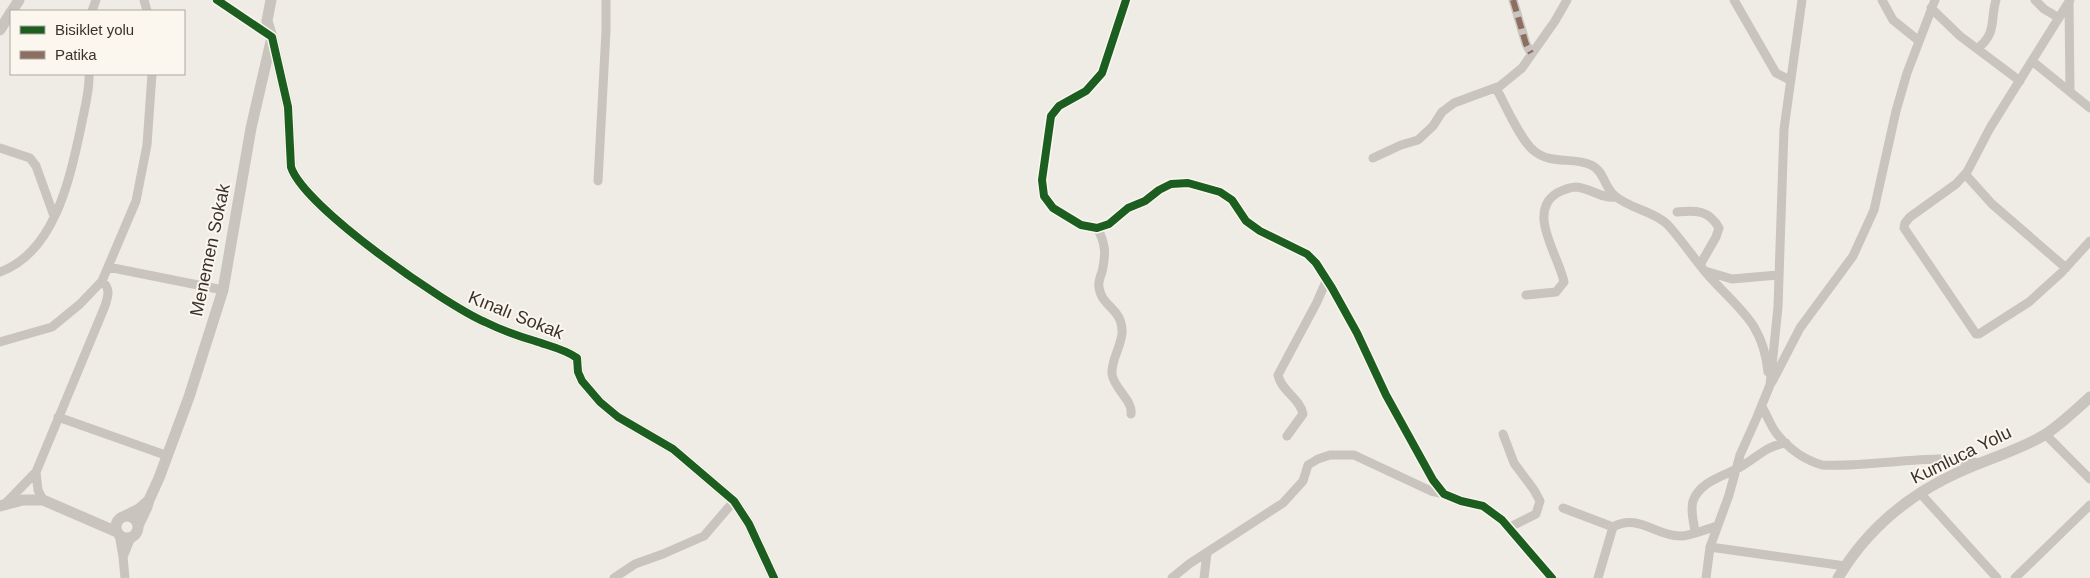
<svg xmlns="http://www.w3.org/2000/svg" width="2090" height="578" font-family="Arial,sans-serif">
	<rect width="100%" height="100%" fill="#efece5"/>
	<g fill="none" stroke-linecap="round" stroke-linejoin="round">
		<path stroke="#c9c4bd" stroke-width="9" d="M 144,0 L 147,11
			M 217,0 L 272,37
			M 1126,0 L 1102,73 L 1086,91 L 1059,106 L 1051,116 L 1042,180 L 1044,196 L 1053,208 L 1081,225 L 1097,228 L 1109,224 L 1128,208 L 1145,201 L 1159,190 L 1171,184 L 1188,183 L 1220,192 L 1232,200 L 1246,221 L 1260,231 L 1307,254 L 1316,263 L 1332,288 L 1357,333 L 1386,395 L 1433,480 L 1444,494 L 1461,501 L 1483,506 L 1502,520 L 1552,578
			M 1513,0 L 1526,44 L 1531,53
			M 1734,0 L 1776,73 L 1790,80
			M 1882,0 L 1893,20 L 1919,41
			M 2035,0 L 2044,9 L 2059,18
			M 2070,0 L 1990,128 L 1967,172 L 1956,184 L 1910,217 L 1905,223 L 1904,228 L 1976,334 L 1979,334 L 2029,302 L 2061,273 L 2090,241
			M 2069,1 L 2070,92
			M 1931,8 L 1960,36 L 2020,81
			M 92,11 L 96,0
			M 1978,48 C 1997,33 1990,20 1996,0
			M 2032,61 L 2090,108
			M 1496,88 C 1505,104 1520,139 1533,150 C 1551,166 1573,156 1591,165 C 1604,171 1604,186 1614,195 C 1629,209 1652,210 1667,224 C 1682,240 1694,259 1708,275 C 1739,310 1763,322 1768,372
			M 0,148 L 30,158 L 36,166 L 54,216
			M 1373,158 L 1401,145 L 1418,140 L 1433,126 L 1442,112 L 1454,103 L 1500,86 L 1522,68 L 1555,21 L 1567,0
			M 1965,174 L 1992,204 L 2066,268
			M 598,181 L 606,31 L 606,0
			M 1677,212 C 1696,210 1709,210 1719,228 L 1716,237 L 1700,265
			M 1097,228 C 1106,243 1106,255 1102,272 C 1100,277 1098,282 1099,287 C 1101,307 1123,308 1122,333 C 1121,347 1111,360 1112,374 C 1114,389 1133,400 1131,414
			M 108,267 L 223,290
			M 1705,271 L 1732,279 L 1778,275
			M 0,272 C 55,252 70,178 81,127 C 84,110 90,91 89,74
			M 1526,295 L 1556,292 L 1564,282 C 1559,256 1526,212 1557,193 C 1563,190 1569,187 1576,187 C 1591,188 1601,199 1616,197
			M 0,342 L 52,327 L 80,304 L 102,281 L 136,201 L 147,145 L 152,74
			M 1772,382 L 1800,328 L 1853,256 L 1874,210 L 1896,111 L 1907,73 L 1935,0
			M 1762,407 C 1767,415 1771,427 1777,434 C 1789,449 1805,460 1822,465 C 1874,468 1929,452 1979,463
			M 58,417 L 168,456
			M 1503,434 L 1514,463 L 1534,490 L 1540,501 L 1536,514 L 1508,528
			M 2045,434 L 2090,479
			M 1287,436 L 1303,414 C 1300,398 1281,391 1278,375 L 1317,302 L 1327,279
			M 36,472 L 38,490 L 43,500
			M 1920,493 L 1997,578
			M 5,504 L 36,472 L 105,306 C 108,296 111,289 102,281
			M 1563,508 L 1613,527
			M 1695,532 C 1694,523 1690,510 1693,501 C 1701,479 1728,476 1745,464 C 1761,454 1767,446 1786,443
			M 119,534 L 123,557 L 131,537
			M 1710,547 L 1845,566
			M 123,557 L 125,578
			M 614,578 L 635,564 L 663,554 L 704,536 L 734,501
			M 1172,578 L 1189,564 L 1283,503 L 1303,481 L 1308,465 L 1318,459 L 1330,455 L 1354,455 L 1431,491 L 1444,494
			M 1204,578 L 1207,553
			M 1598,578 L 1613,527 C 1638,513 1655,536 1680,536 C 1691,536 1706,529 1717,526
			M 1706,578 L 1710,547 L 1729,495 L 1740,455 L 1757,417 L 1770,385 L 1778,307 L 1784,129 L 1802,0
			M 2015,578 L 2090,505"/>
		<path stroke="#c9c4bd" stroke-width="11" d="M 12,11 L 19,0
			M 0,30 L 11,12
			M 272,37 L 288,107 L 291,167 C 304,207 444,304 485,322 C 501,330 518,336 535,341 C 549,346 565,349 577,358 L 578,372 L 582,381 L 600,402 L 618,417 L 673,449 L 734,501 L 749,524 L 774,578
			M 149,500 L 159,478 L 189,397 L 223,290 L 251,128 L 272,37 L 267,21 L 271,0
			M 0,506 L 23,500 L 43,500 L 117,532
			M 125,516 L 139,509 L 149,500 L 147,507 L 138,526
			M116 527a11 11 0 1 1 22 0a11 11 0 1 1-22 0Z
			M 1838,578 C 1867,529 1908,495 1959,472 C 1987,459 2020,450 2046,434 C 2062,423 2076,410 2090,397"/>
		<path stroke="#8d6e63" stroke-width="6" stroke-dasharray="12 6" stroke-linecap="butt" d="M 1513,0 L 1526,44 L 1531,53"/>
		<defs>
			<path id="cycleway" d="M 217,0 L 272,37 L 288,107 L 291,167 C 304,207 444,304 485,322 C 501,330 518,336 535,341 C 549,346 565,349 577,358 L 578,372 L 582,381 L 600,402 L 618,417 L 673,449 L 734,501 L 749,524 L 774,578
				M 1126,0 L 1102,73 L 1086,91 L 1059,106 L 1051,116 L 1042,180 L 1044,196 L 1053,208 L 1081,225 L 1097,228 L 1109,224 L 1128,208 L 1145,201 L 1159,190 L 1171,184 L 1188,183 L 1220,192 L 1232,200 L 1246,221 L 1260,231 L 1307,254 L 1316,263 L 1332,288 L 1357,333 L 1386,395 L 1433,480 L 1444,494 L 1461,501 L 1483,506 L 1502,520 L 1552,578"/>
		</defs>
		<use href="#cycleway" stroke="#fbf6ee" stroke-width="11"/>
		<use href="#cycleway" stroke="#1b5e20" stroke-width="8"/>
	</g>
	<g text-anchor="middle" stroke-width="4" stroke-linejoin="round" paint-order="stroke">
		<g font-size="18" fill="#3a322b" stroke="#fbf6ee">
			<text transform="translate(210 250) rotate(-78)" y="6">Menemen Sokak</text>
			<text transform="translate(516 315) rotate(22)" y="6">Kınalı Sokak</text>
			<text transform="translate(1961 455) rotate(-26)" y="6">Kumluca Yolu</text>
		</g>
	</g>
	<rect x="10" y="10" width="175" height="65" fill="#fbf6ee" stroke="#aea8a0"/>
	<rect x="20" y="26" width="25" height="8" fill="#1b5e20" stroke="#aea8a0"/>
	<text x="55" y="35" font-size="15" fill="#3a322b">Bisiklet yolu</text>
	<rect x="20" y="51" width="25" height="8" fill="#8d6e63" stroke="#aea8a0"/>
	<text x="55" y="60" font-size="15" fill="#3a322b">Patika</text>
</svg>
